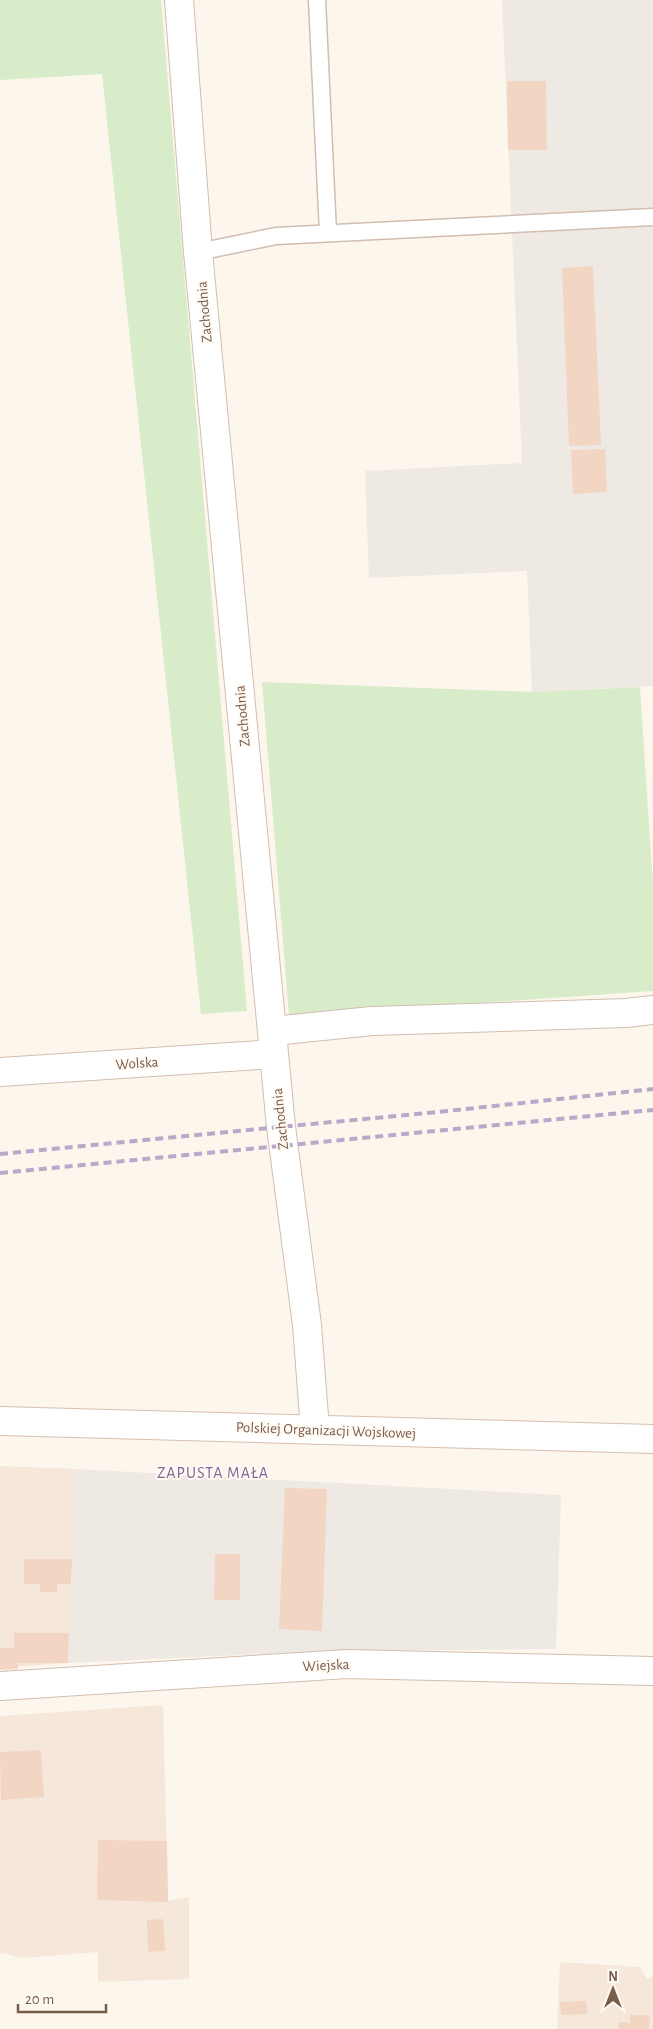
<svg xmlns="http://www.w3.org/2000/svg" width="653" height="2029" font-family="'Alegreya Sans',sans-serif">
	<rect width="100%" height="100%" fill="#fdf6ec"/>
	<path fill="#f5e8da" d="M 0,1466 L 76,1469 L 68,1663 L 0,1668 Z
		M 163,1705 L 168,1901 L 189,1897 L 189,1979 L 98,1982 L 98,1952 L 25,1958 L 0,1953 L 0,1716 Z
		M 560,1962 L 640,1967 L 647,1979 L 653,1976 L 653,2029 L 557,2029 Z"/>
	<path fill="#efe9e4" d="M 502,0 L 653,0 L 653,686 L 532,692 L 527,571 L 369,578 L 365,471 L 522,463 Z
		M 76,1469 L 561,1495 L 556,1649 L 327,1651 L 68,1663 Z"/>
	<path fill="#d8ecc9" d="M 0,0 L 161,0 L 247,1011 L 201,1014 L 102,74 L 0,80 Z
		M 262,682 L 532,692 L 640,687 L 653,886 L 653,991 L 289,1016 Z"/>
	<path fill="#f3d5c3" d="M 507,81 L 546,81 L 547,150 L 508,150 Z
		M 593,266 L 601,445 L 569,446 L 562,268 Z
		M 605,449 L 607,492 L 573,494 L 571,450 Z
		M 285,1488 L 327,1489 L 322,1631 L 279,1629 Z
		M 215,1554 L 240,1554 L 240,1600 L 214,1600 Z
		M 24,1559 L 72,1559 L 71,1584 L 57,1584 L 57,1592 L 40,1592 L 40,1584 L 24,1584 Z
		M 14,1633 L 69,1633 L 68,1663 L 18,1663 L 18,1669 L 0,1670 L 0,1648 L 14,1648 Z
		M 41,1750 L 44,1797 L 1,1800 L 0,1752 Z
		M 98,1840 L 167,1841 L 168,1902 L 97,1900 Z
		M 163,1919 L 165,1951 L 148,1952 L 147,1920 Z
		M 586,2001 L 587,2014 L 561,2015 L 560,2002 Z
		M 630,2015 L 650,2015 L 649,2029 L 619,2029 L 619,2022 L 630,2023 Z"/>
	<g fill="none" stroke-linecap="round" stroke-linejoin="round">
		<defs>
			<path id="service" d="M 317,0 L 328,233
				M 198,252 L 276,236 L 653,217"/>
			<path id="minor" d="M 179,0 L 198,252 L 281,1127 L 307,1325 L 315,1430
				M 273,1031 L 372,1021 L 626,1013 L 653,1010
				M 0,1072 L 274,1054
				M 0,1686 L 347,1664 L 653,1671"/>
			<path id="secondary" d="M 0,1421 L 653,1439"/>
		</defs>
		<use href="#service" stroke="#d1beb0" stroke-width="19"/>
		<use href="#minor" stroke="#d1beb0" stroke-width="30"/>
		<use href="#secondary" stroke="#d6c0b0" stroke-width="30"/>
		<use href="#service" stroke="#fff" stroke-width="16"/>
		<use href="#minor" stroke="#fff" stroke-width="28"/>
		<use href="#secondary" stroke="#fff" stroke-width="28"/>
		<path stroke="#b9a8c9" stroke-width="4" stroke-dasharray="8 5" stroke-linecap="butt" d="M 0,1154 L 447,1111 L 653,1089
			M 0,1173 L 653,1110"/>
	</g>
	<g text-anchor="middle" stroke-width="4" stroke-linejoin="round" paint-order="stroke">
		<g font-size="15" fill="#7a5c4d" stroke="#fffaf3">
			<text transform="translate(204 312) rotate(-95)" y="5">Zachodnia</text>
			<text transform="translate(242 716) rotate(-95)" y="5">Zachodnia</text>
			<text transform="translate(137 1063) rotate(-4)" y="5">Wolska</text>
			<text transform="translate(280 1119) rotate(-96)" y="5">Zachodnia</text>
			<text transform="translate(326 1430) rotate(2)" y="5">Polskiej Organizacji Wojskowej</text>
			<text transform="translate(326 1665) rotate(-3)" y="5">Wiejska</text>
		</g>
		<g font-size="16" letter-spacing="1" fill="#846695" stroke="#fffaf3">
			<text x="213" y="1478">ZAPUSTA MAŁA</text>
		</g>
	</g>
	<g transform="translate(613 1989)" stroke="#fffaf3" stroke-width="4" paint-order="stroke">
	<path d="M0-4L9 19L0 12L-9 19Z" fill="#7a5c4d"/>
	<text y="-8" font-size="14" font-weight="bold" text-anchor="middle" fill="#7a5c4d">N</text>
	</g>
	<path d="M18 2004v8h88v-8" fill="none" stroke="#7a5c4d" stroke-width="2.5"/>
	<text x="25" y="2004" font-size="15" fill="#7a5c4d" stroke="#fffaf3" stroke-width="4" paint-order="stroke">20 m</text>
</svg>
